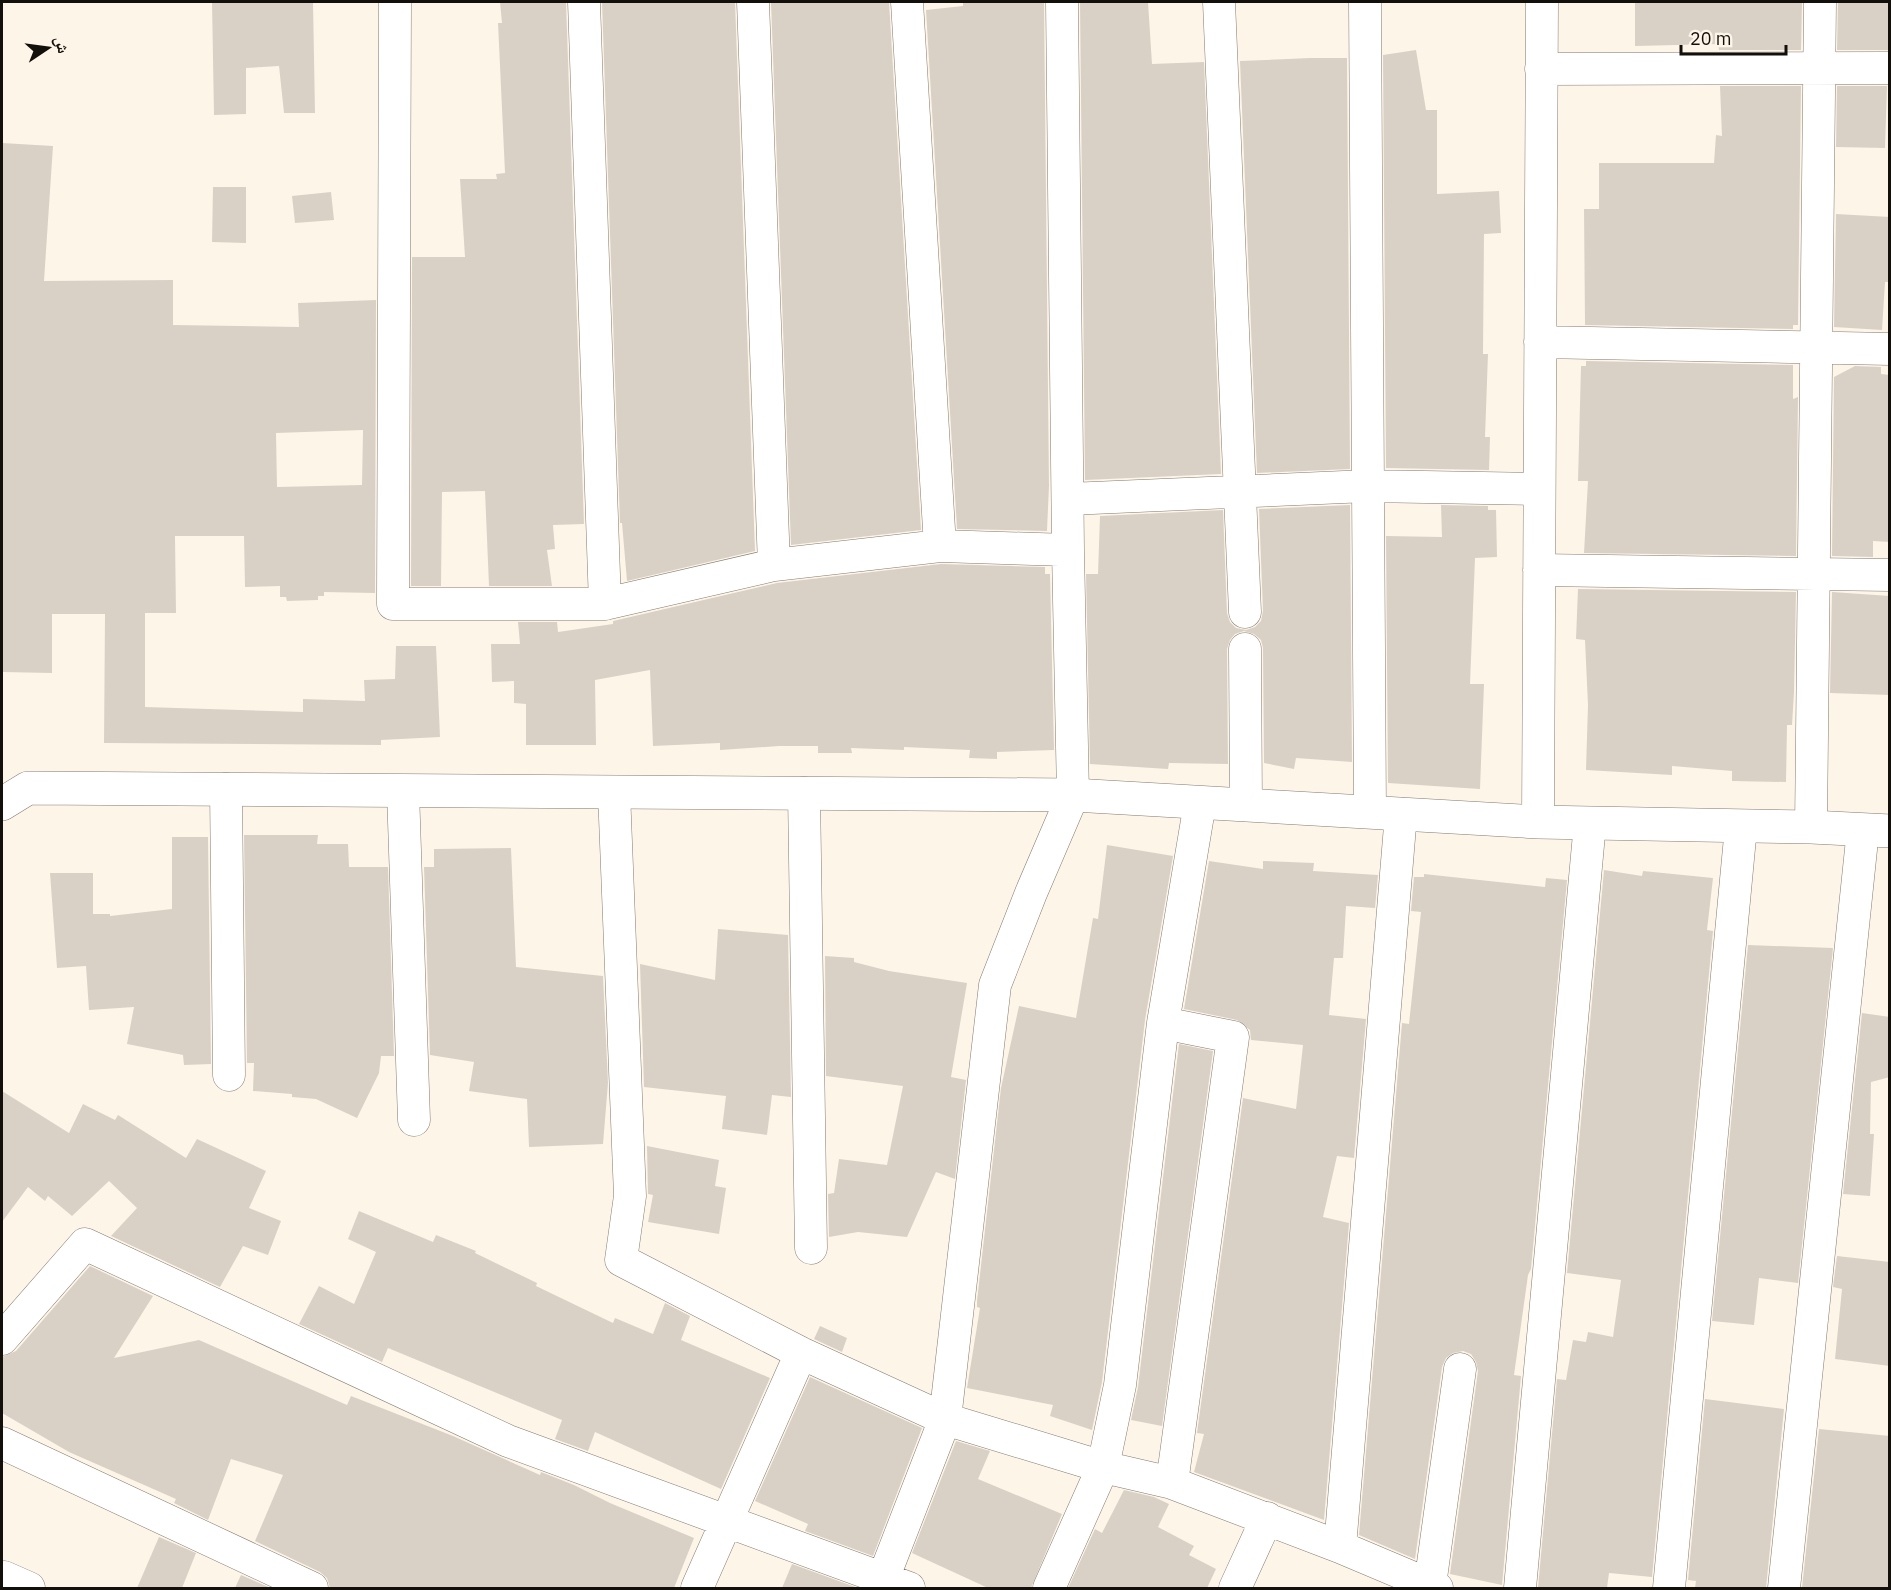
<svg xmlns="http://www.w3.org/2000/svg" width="1891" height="1590" font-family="'IBM Plex Sans','Noto Naskh Arabic',sans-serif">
	<rect width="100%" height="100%" fill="#fef5e9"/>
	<path fill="#dad1c6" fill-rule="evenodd" d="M 212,2 L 313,2 L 315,113 L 284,113 L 279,66 L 246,68 L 246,114 L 214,115 Z
		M 500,2 L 566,2 L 584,524 L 553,525 L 555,549 L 547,550 L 552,586 L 489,586 L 485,491 L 442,492 L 441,586 L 411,586 L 412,257 L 465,257 L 460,179 L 497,179 L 496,174 L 505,173 L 498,23 L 502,23 Z
		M 602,2 L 735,2 L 755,551 L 627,581 L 622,523 L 620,523 Z
		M 771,2 L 889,2 L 921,530 L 791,545 Z
		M 963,2 L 1044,2 L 1049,486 L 1047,531 L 957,529 L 926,10 L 963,6 Z
		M 1080,2 L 1148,2 L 1152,64 L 1204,62 L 1221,474 L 1085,480 Z
		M 1635,2 L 1802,2 L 1801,50 L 1719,50 L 1718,44 L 1635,46 Z
		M 1838,2 L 1890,2 L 1890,50 L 1837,50 Z
		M 1416,50 L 1426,110 L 1437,110 L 1437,194 L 1499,191 L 1501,233 L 1484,234 L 1483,354 L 1488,354 L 1485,437 L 1490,437 L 1489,470 L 1386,468 L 1383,55 Z
		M 1310,58 L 1347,58 L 1350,469 L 1257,473 L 1240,61 Z
		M 1720,86 L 1801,86 L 1798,325 L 1793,325 L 1793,329 L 1585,325 L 1584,209 L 1599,209 L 1599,163 L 1714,163 L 1716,135 L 1722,136 Z
		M 1837,86 L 1887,86 L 1885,148 L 1836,147 Z
		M 2,143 L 53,146 L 44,281 L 173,280 L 173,325 L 299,327 L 298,303 L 376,300 L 375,593 L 324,592 L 324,596 L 318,596 L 318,600 L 287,601 L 286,597 L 280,597 L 280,586 L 245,587 L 244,536 L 175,536 L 176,613 L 145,613 L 145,707 L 303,712 L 303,699 L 365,701 L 364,680 L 395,679 L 396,646 L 436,646 L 440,737 L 381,740 L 381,745 L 104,743 L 105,614 L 52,614 L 52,673 L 2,672 ZM 363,430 L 362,485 L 277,487 L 276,433 Z
		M 213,187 L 246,187 L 246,243 L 212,242 Z
		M 331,192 L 334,220 L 295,223 L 292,196 Z
		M 1836,214 L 1890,217 L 1890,282 L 1885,282 L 1882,330 L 1834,327 Z
		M 1586,361 L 1793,365 L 1793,399 L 1798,397 L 1796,556 L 1584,553 L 1588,481 L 1578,481 L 1581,366 L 1586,366 Z
		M 1855,366 L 1881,367 L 1881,374 L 1890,375 L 1890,542 L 1873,541 L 1873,557 L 1832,556 L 1834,377 Z
		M 1350,505 L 1352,762 L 1296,758 L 1294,769 L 1264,763 L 1263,648 L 1261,640 L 1254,634 L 1244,631 L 1235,634 L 1230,640 L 1227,649 L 1228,764 L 1169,763 L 1168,769 L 1090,764 L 1086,574 L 1098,574 L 1100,516 L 1223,510 L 1227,613 L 1230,622 L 1236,628 L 1246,630 L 1255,627 L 1261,621 L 1263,611 L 1259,509 Z
		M 1441,505 L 1488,506 L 1488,510 L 1496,510 L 1497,557 L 1475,558 L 1470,684 L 1484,684 L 1480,789 L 1388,783 L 1386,536 L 1442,537 Z
		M 941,564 L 1045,567 L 1045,574 L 1050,574 L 1054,750 L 997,752 L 997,759 L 969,758 L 970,750 L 904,747 L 904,750 L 851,748 L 852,753 L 818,753 L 818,746 L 779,746 L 720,750 L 720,743 L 653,746 L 650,670 L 595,680 L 596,745 L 526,745 L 526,704 L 514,703 L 514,681 L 492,682 L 491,644 L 520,644 L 518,622 L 557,622 L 558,632 L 613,624 L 613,621 L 777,583 Z
		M 1578,589 L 1796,592 L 1794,692 L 1792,725 L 1787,725 L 1786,782 L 1732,781 L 1732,771 L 1672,766 L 1672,775 L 1586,770 L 1588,705 L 1585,640 L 1576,639 Z
		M 1832,592 L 1890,596 L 1890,695 L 1830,693 Z
		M 244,835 L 318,835 L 317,844 L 348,844 L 349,867 L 388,867 L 394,1056 L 381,1056 L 379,1073 L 357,1118 L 316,1099 L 292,1097 L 292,1094 L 253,1091 L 254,1063 L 247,1063 Z
		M 172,837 L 208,837 L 211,1064 L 184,1065 L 183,1055 L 127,1044 L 134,1007 L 89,1010 L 86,966 L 57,968 L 50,873 L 93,873 L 93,914 L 110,914 L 110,916 L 172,909 Z
		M 1107,845 L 1173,856 L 1145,1020 L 1102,1382 L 1092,1430 L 1050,1416 L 1053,1405 L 967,1388 L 980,1308 L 977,1307 L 977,1301 L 1001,1088 L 1019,1006 L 1076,1018 L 1093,918 L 1098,919 Z
		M 511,848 L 516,967 L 603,976 L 608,1083 L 603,1144 L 529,1147 L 527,1099 L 469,1091 L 474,1062 L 430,1055 L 424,867 L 434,867 L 434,849 Z
		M 1209,861 L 1263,869 L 1263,861 L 1314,863 L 1313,871 L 1378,875 L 1375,908 L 1346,906 L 1343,958 L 1334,958 L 1329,1015 L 1366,1019 L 1354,1158 L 1337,1156 L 1323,1217 L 1349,1223 L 1324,1520 L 1194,1472 L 1204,1434 L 1197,1433 L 1243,1098 L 1296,1109 L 1303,1045 L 1251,1040 L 1250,1030 L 1237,1020 L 1184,1009 Z
		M 1604,870 L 1642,876 L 1643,871 L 1713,878 L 1707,930 L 1713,931 L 1652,1577 L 1609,1573 L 1607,1588 L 1538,1588 L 1557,1379 L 1566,1380 L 1573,1340 L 1586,1342 L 1588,1332 L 1613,1337 L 1621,1280 L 1567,1273 Z
		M 1424,874 L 1545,887 L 1546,878 L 1567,880 L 1531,1269 L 1528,1275 L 1514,1375 L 1521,1376 L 1502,1585 L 1450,1574 L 1478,1371 L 1476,1362 L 1471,1354 L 1463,1351 L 1453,1353 L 1446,1358 L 1442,1367 L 1415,1559 L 1359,1535 L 1402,1023 L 1409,1024 L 1421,912 L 1411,911 L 1414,877 L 1424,877 Z
		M 718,929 L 788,935 L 791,1097 L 772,1095 L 767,1135 L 722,1129 L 726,1096 L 644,1087 L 640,964 L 715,980 Z
		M 1748,945 L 1833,948 L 1798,1283 L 1759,1278 L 1754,1325 L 1712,1321 Z
		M 825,956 L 854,958 L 854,962 L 889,971 L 967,983 L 951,1077 L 966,1080 L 955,1179 L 936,1172 L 907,1237 L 858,1232 L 829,1237 L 828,1194 L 834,1193 L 839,1159 L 887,1165 L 903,1086 L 826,1076 Z
		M 1862,1013 L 1890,1017 L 1890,1077 L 1871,1082 L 1870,1134 L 1874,1134 L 1870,1196 L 1843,1194 Z
		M 1179,1044 L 1213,1051 L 1162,1426 L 1131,1420 L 1138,1387 Z
		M 2,1091 L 69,1133 L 83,1104 L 115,1120 L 118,1115 L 186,1158 L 197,1139 L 266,1171 L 249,1208 L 281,1221 L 268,1255 L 243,1246 L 220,1287 L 111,1236 L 137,1208 L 109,1181 L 72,1216 L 48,1196 L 45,1201 L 28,1187 L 2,1222 Z
		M 647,1146 L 719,1160 L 715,1186 L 726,1188 L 719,1234 L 648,1222 L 653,1195 L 648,1194 Z
		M 359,1211 L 433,1242 L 436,1235 L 476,1251 L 475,1253 L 537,1283 L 536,1286 L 613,1323 L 615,1318 L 653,1334 L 665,1303 L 690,1316 L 681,1340 L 770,1378 L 721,1489 L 595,1432 L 588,1451 L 555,1439 L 562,1420 L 388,1348 L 382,1362 L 299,1324 L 319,1286 L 354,1304 L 376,1252 L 348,1239 Z
		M 1837,1256 L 1890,1262 L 1890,1366 L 1835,1359 L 1842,1289 L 1833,1287 Z
		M 90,1266 L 153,1296 L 114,1358 L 199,1340 L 347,1405 L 351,1396 L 453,1436 L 540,1475 L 541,1472 L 574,1485 L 610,1503 L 694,1538 L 674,1588 L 330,1588 L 327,1578 L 320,1572 L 255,1541 L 283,1475 L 231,1459 L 208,1520 L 174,1503 L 176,1499 L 69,1452 L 2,1413 L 2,1357 L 16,1351 Z
		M 820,1326 L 847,1338 L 842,1352 L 814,1339 Z
		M 810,1377 L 922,1428 L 873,1556 L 805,1531 L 808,1524 L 755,1501 Z
		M 1705,1399 L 1784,1409 L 1766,1588 L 1695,1588 L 1696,1581 L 1688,1580 Z
		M 1819,1429 L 1890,1436 L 1890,1588 L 1802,1588 Z
		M 956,1441 L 990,1451 L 978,1479 L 1062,1514 L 1031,1588 L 988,1588 L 912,1553 Z
		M 1124,1490 L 1154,1497 L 1169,1504 L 1158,1527 L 1194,1546 L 1189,1555 L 1216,1569 L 1207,1588 L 1068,1588 L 1095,1529 L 1102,1533 Z
		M 159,1537 L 196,1553 L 182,1588 L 137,1588 Z
		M 792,1564 L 858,1588 L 782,1588 Z
		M 241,1575 L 271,1588 L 235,1588 Z"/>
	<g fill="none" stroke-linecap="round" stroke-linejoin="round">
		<defs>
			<path id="minor" d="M 395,2 L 393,604 L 605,604 L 774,565 L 940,546 L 1068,550
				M 584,2 L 605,604
				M 753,2 L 774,565
				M 907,2 L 940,546
				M 1219,2 L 1245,612
				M 1365,2 L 1370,812
				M 1541,69 L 1890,68
				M 1540,342 L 1890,349
				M 1069,499 L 1367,486 L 1539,489
				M 1539,570 L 1890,575
				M 1245,649 L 1246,805
				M 226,789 L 229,1075
				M 403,791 L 414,1120
				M 614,792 L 630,1196 L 621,1260 L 801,1353 L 945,1419 L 1103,1467 L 1172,1483 L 1340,1547 L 1437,1588
				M 804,793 L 811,1248
				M 1538,822 L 1542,2
				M 1811,827 L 1820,2
				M 1163,1023 L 1233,1037 L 1172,1483
				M 2,1339 L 85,1244 L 508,1441 L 909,1588
				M 2,1443 L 312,1588
				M 1340,1547 L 1401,814
				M 4,1577 L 29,1588
				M 883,1579 L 945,1419 L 995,985 L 1031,893 L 1073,795 L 1068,550 L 1062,2
				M 1430,1585 L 1460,1369
				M 697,1588 L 801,1353
				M 1049,1588 L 1103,1467 L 1120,1385 L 1163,1023 L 1200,803
				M 1235,1588 L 1267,1518
				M 1520,1588 L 1590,823
				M 1669,1588 L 1741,827
				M 1784,1588 L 1863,830"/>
			<path id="secondary" d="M 2,804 L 28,788 L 1073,795 L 1538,822 L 1811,827 L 1890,831"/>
		</defs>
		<use href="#minor" stroke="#837a70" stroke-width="33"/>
		<use href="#secondary" stroke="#837a70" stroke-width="34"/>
		<use href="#minor" stroke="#fff" stroke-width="32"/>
		<use href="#secondary" stroke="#fff" stroke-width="33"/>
	</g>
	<rect width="1891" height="1590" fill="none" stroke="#13100c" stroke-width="6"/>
	<g transform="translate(48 48) rotate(77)" stroke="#fef5e9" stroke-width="4.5" paint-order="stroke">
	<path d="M0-4.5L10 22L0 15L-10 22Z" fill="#13100c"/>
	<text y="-9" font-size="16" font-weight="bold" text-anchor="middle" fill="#13100c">ش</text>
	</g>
	<path d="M1681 45v9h105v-9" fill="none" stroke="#13100c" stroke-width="3"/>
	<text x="1690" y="45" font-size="18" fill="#13100c" stroke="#fef5e9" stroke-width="4.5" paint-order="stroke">20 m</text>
</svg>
